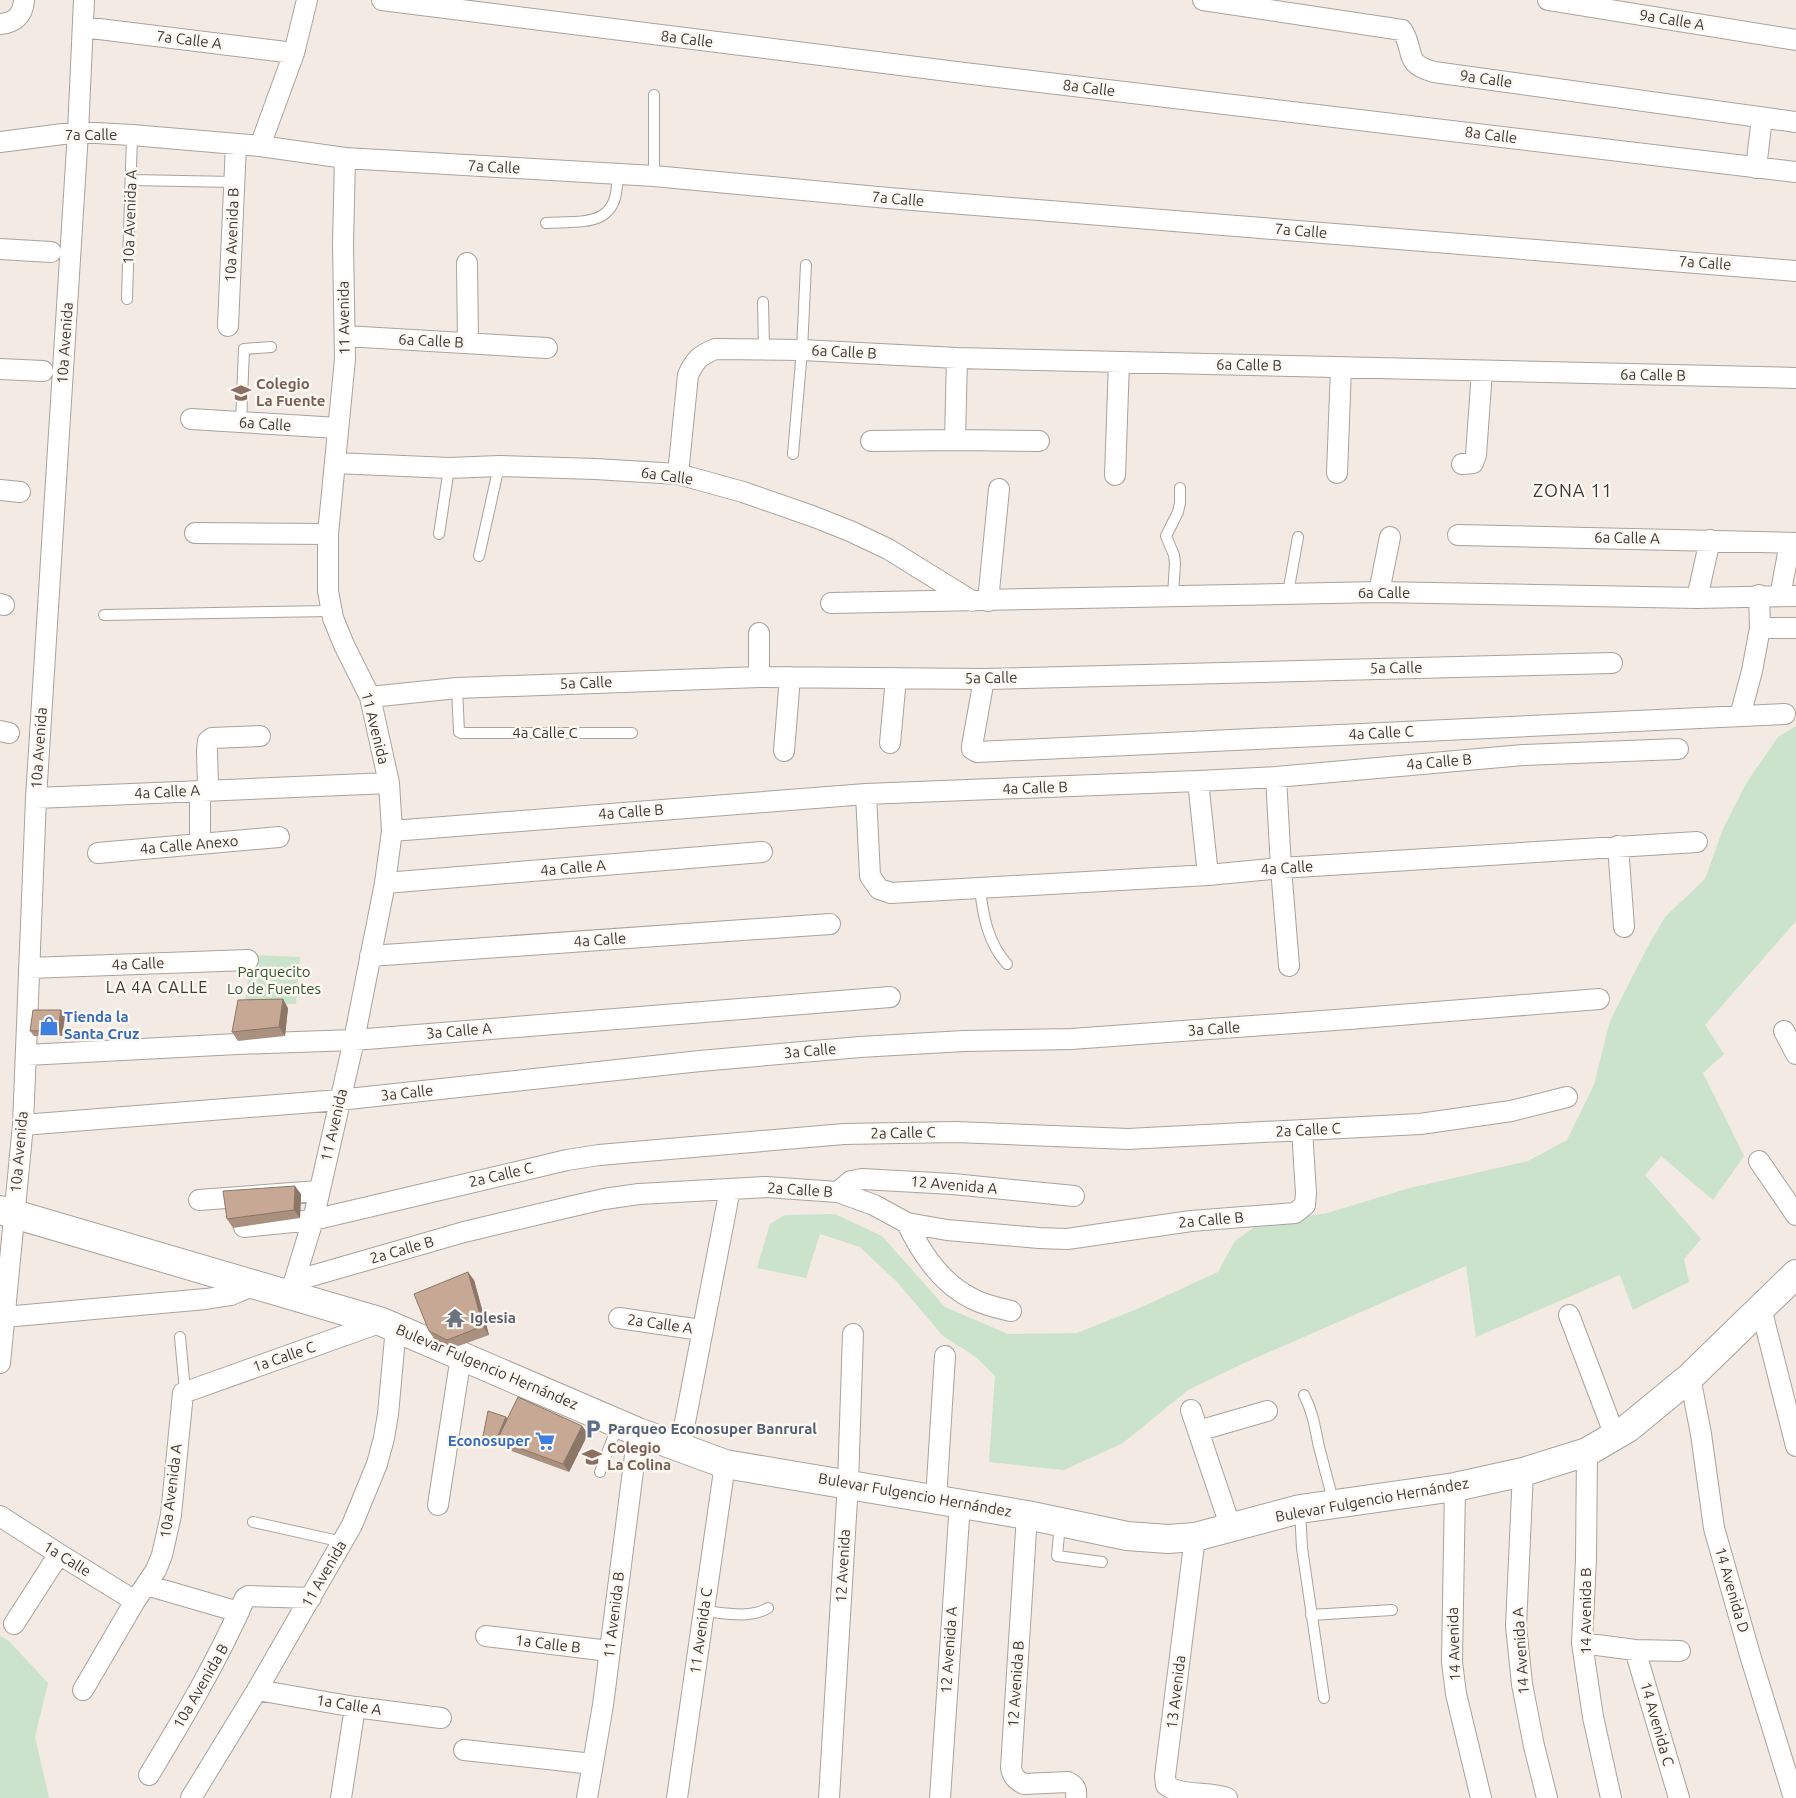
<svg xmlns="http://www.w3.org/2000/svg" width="1796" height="1798" font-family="Ubuntu,sans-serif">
	<rect width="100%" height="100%" fill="#f2eae3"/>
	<path fill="#cae3ca" d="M 1796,726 L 1796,921 L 1705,1025 L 1724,1054 L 1703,1073 L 1744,1156 L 1713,1200 L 1661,1156 L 1645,1175 L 1701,1239 L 1684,1259 L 1689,1282 L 1633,1310 L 1620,1275 L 1476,1337 L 1466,1266 L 1244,1363 L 1188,1390 L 1123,1443 L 1064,1470 L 989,1462 L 995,1376 L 976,1357 L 943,1336 L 898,1283 L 860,1247 L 820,1234 L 806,1278 L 757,1268 L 770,1224 L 785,1215 L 835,1214 L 882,1236 L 945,1307 L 1008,1334 L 1077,1333 L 1142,1307 L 1218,1272 L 1235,1241 L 1266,1219 L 1324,1214 L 1410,1188 L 1528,1161 L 1567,1140 L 1594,1085 L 1610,1021 L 1647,948 L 1665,917 L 1705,879 L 1723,829 L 1747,782 L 1778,737 Z
		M 251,955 L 300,957 L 296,1004 L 245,1004 Z
		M 0,1636 L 9,1641 L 48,1683 L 35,1737 L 49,1798 L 0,1798 Z"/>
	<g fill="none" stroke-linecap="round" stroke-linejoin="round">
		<defs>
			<path id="lane" d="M 654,95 L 654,176
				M 131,180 L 234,182
				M 546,223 C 587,221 620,227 617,174
				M 127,299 L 132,135
				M 763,302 L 764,349
				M 241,422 L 244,349 L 271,347
				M 793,454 L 802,350 L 806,265
				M 439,534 L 449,468
				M 479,556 L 499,466
				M 1288,593 L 1298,537
				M 1173,596 L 1175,563 L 1174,555 L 1166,536 L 1178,512 L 1180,503 L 1180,488
				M 104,615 L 330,611
				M 457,688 L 459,732 L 461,733 L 632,733
				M 980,889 C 983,916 988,943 1007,964
				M 180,1337 L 185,1391
				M 1304,1395 C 1313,1412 1315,1428 1319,1447 C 1324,1466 1329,1485 1334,1504
				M 600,1472 L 618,1424
				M 1300,1510 L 1302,1548 L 1324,1698
				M 253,1522 L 343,1542
				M 1060,1524 L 1057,1556 L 1102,1562
				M 704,1611 C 724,1613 750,1619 768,1608
				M 1311,1615 L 1392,1610"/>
			<path id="street" d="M 382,0 L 964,73 L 1796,172
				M 1203,0 L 1402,30 C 1416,52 1402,63 1434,72 L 1796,122
				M 1548,0 L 1796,40
				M 0,24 C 15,23 23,15 24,0
				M 83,27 L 294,53
				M 0,142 L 78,132 L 132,135 L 260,146 L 345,158 L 654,176 L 888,198 L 1796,271
				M 260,146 L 294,53 L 307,0
				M 1756,168 L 1762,118
				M 0,249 L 51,252
				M 467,263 L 468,343
				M 228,326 L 236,144
				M 345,336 L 547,348
				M 957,358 L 955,440 L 1039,441
				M 0,369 L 43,371
				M 191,419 L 338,428
				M 871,441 L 955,440
				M 335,463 L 449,468 L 499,466 L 595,469 L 678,474 L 743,492 L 812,516 L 850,531 L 888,549 L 972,601
				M 1462,464 L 1473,463 L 1476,455 L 1482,371
				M 1337,473 L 1341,368
				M 678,474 L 688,375 C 695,360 699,356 715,349 L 802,350 L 957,358 L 1796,378
				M 1115,475 L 1119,362
				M 0,490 L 20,492
				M 195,533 L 328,534
				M 1458,535 L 1796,543
				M 1379,592 L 1390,537
				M 1780,596 L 1790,543
				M 1697,598 L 1710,540
				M 988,601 L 999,489
				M 831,603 L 1379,592 L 1697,598 L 1796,596
				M 0,604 L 4,605
				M 1760,628 L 1796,628
				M 759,677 L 759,633
				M 984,679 L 972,746 L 972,749 L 977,752 L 1785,714
				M 370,697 L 457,688 L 759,677 L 984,679 L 1612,663
				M 1740,716 L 1752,671 L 1760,628 L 1759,595
				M 0,731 L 9,733
				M 890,743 L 896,678
				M 784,751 L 790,677
				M 1276,777 L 1281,868 L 1289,966
				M 1198,781 L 1208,875
				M 208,790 L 207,750 L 208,741 L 212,738 L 260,736
				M 866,794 L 870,876 L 879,889 L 891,893 L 1208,875 L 1281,868 L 1697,842
				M 36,798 L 389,783
				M 392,831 L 866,794 L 1198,781 L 1276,777 L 1523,755 L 1678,749
				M 200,844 L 200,791
				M 1618,846 L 1624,927
				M 98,853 L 279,837
				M 385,883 L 762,852
				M 370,956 L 830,924
				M 29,968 L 248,960
				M 1784,1031 L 1796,1054
				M 27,1055 L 237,1044 L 354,1040 L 890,997
				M 23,1125 L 339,1100 L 700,1061 L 860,1047 L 964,1041 L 1071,1039 L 1349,1019 L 1599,999
				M 1759,1161 L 1796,1215
				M 838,1192 L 851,1181 L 862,1179 L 953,1184 L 1074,1196
				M 199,1200 L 319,1191
				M 907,1223 C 921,1253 942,1284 973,1299 C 984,1305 998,1308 1011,1311
				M 244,1227 L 313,1220 L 567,1160 L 599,1155 L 844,1134 L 956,1132 L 1128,1139 L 1420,1124 L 1511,1111 L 1567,1097
				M 294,1281 L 464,1232 L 569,1207 L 604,1199 L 639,1194 L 766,1187 L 838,1192 L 874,1205 L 907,1223 L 947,1230 L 1039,1238 L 1067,1239 L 1191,1221 L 1295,1213 L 1305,1205 L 1306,1193 L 1302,1130
				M 290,1295 L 313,1220 L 354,1040 L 385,883 L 392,831 L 389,783 L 370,697 L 344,645 L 333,618 L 328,591 L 328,534 L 345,359 L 343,244 L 345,158
				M 1761,1308 L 1796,1446
				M 1569,1315 L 1615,1436
				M 4,1317 L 206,1299 L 231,1295 L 254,1285
				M 619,1318 L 701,1330
				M 0,1363 L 23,1125 L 36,798 L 78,132 L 84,0
				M 1690,1377 L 1701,1434 L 1714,1528 L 1750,1655 L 1794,1798
				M 1191,1410 L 1231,1528
				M 1198,1431 L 1267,1411
				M 680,1448 L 730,1189
				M 1587,1452 L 1586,1559 L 1582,1643 L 1593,1717 L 1611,1798
				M 1523,1472 L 1516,1626 L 1522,1684 L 1534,1746 L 1547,1798
				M 1455,1487 L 1452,1662 L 1456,1694 L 1481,1798
				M 936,1499 L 945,1356
				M 438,1505 L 461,1356
				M 1027,1515 L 1011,1768 C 1013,1777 1016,1780 1024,1784 L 1068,1782 C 1076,1786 1077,1790 1076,1798
				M 0,1516 L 59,1554 L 135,1601
				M 1195,1537 L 1165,1776 L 1166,1785 C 1182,1797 1208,1791 1227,1798
				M 146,1585 L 239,1612
				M 14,1624 L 59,1554
				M 486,1636 L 609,1651
				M 1582,1643 L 1635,1650 L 1680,1651
				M 1635,1650 L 1679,1798
				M 83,1690 L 135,1601 L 156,1570 L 162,1555 L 171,1515 L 183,1393 L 382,1322
				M 257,1690 L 355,1707 L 441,1718
				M 464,1750 L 593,1764
				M 149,1775 C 184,1717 218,1660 245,1598 L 248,1596 L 311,1598
				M 191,1798 L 257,1690 L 352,1525 L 377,1464 L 384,1438 L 388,1414 L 396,1327
				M 341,1798 L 355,1707
				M 587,1798 L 603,1705 L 638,1432
				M 677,1798 L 725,1464
				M 829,1798 L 848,1483 L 853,1334
				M 940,1798 L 960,1503"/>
			<path id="secondary" d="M 0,1210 L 382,1322 L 638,1432 L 725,1464 L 1027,1515 L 1127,1536 L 1168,1539 L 1195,1537 L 1300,1509 L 1455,1487 L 1523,1472 L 1587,1452 L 1628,1428 L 1690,1377 L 1796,1274"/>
		</defs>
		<use href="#lane" stroke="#aaa29b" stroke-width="12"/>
		<use href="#street" stroke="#aaa29b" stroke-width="22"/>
		<use href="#secondary" stroke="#aaa29b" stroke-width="30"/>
		<use href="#lane" stroke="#fff" stroke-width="10"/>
		<use href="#street" stroke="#fff" stroke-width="20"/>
		<use href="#secondary" stroke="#fff" stroke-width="28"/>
	</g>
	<path fill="#aa907f" d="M 288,1008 L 285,1036 L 238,1041 L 232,1032 Z
		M 61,1010 L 65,1016 L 62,1036 L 34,1036 L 30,1031 Z
		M 301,1194 L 300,1218 L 233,1228 L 227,1219 Z
		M 474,1280 L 489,1335 L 453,1348 L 435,1340 L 429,1331 Z
		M 506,1417 L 507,1419 L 582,1426 L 588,1434 L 569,1472 L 503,1448 L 500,1444 L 487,1441 L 483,1436 Z"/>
	<path fill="#8b7668" d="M 283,999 L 288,1008 L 285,1036 L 279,1027 Z
		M 61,1010 L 65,1016 L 62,1036 L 58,1030 Z
		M 295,1186 L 301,1194 L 300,1218 L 294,1210 Z
		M 468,1272 L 474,1280 L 489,1335 L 483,1326 Z
		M 506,1417 L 510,1423 L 498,1440 L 497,1438 Z
		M 582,1426 L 588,1434 L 569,1472 L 563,1464 Z"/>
	<path fill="#c6a894" stroke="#8b7668" d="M 283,999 L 279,1027 L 232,1032 L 238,1000 Z
		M 33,1010 L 61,1010 L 58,1030 L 30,1031 Z
		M 295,1186 L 294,1210 L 227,1219 L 223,1191 Z
		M 468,1272 L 483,1326 L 447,1340 L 429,1331 L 414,1294 Z
		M 518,1397 L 582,1426 L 563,1464 L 497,1440 Z
		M 488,1411 L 506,1417 L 497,1438 L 483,1436 Z"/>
	<defs>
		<symbol id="school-bare" viewBox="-9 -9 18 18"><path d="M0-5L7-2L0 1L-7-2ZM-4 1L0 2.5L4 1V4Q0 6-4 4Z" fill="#8d6e63" stroke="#fef8f2" stroke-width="2.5" paint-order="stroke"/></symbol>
		<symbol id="shop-bare" viewBox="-9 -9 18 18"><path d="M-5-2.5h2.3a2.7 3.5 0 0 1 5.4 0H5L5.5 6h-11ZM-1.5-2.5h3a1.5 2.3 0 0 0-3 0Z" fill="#3f7fe0" stroke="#fef8f2" stroke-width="2.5" paint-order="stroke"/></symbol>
		<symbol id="temple-bare" viewBox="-9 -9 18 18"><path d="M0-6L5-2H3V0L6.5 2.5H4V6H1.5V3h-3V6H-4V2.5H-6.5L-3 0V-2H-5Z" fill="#6b7280" stroke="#fef8f2" stroke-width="2.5" paint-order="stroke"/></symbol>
		<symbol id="parking-bare" viewBox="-9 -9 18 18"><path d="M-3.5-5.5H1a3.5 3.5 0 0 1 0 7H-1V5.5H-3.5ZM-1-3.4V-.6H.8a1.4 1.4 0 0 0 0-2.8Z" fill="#5c6f8a" stroke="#fef8f2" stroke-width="2.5" paint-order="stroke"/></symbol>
		<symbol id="supermarket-bare" viewBox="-9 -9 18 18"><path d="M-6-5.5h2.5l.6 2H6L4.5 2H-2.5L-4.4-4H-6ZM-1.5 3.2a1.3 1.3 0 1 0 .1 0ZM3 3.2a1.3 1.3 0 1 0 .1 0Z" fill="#3f7fe0" stroke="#fef8f2" stroke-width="2.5" paint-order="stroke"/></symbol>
	</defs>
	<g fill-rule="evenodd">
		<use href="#school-bare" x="227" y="379" width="28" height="28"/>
		<use href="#shop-bare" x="35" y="1012" width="28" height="28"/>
		<use href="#temple-bare" x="441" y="1304" width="28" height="28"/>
		<use href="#parking-bare" x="579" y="1415" width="28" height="28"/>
		<use href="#supermarket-bare" x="531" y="1427" width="28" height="28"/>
		<use href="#school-bare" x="578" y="1443" width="28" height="28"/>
	</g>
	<g text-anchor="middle" stroke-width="5" stroke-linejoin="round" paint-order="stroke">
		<g font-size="15" fill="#3d3937" stroke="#fef8f2">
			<text transform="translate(1672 20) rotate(9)" y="5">9a Calle A</text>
			<text transform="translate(687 39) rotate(7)" y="5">8a Calle</text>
			<text transform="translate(189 40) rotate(7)" y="5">7a Calle A</text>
			<text transform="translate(1486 79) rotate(8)" y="5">9a Calle</text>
			<text transform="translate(1089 88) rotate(7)" y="5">8a Calle</text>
			<text x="91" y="140">7a Calle</text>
			<text transform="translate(1491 135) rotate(7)" y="5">8a Calle</text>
			<text transform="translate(494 167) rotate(3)" y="5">7a Calle</text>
			<text transform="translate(898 199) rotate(5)" y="5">7a Calle</text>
			<text transform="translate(130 217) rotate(-88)" y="5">10a Avenida A</text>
			<text transform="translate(1301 231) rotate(5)" y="5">7a Calle</text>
			<text transform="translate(232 235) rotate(-88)" y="5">10a Avenida B</text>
			<text transform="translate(1705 263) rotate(4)" y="5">7a Calle</text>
			<text transform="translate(344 318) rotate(-91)" y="5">11 Avenida</text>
			<text transform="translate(431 341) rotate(3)" y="5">6a Calle B</text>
			<text transform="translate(65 343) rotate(-86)" y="5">10a Avenida</text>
			<text transform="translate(844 352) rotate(3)" y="5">6a Calle B</text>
			<text transform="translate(1249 365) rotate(1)" y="5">6a Calle B</text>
			<text transform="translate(1653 375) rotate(1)" y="5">6a Calle B</text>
			<text transform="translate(265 424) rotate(4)" y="5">6a Calle</text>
			<text transform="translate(667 476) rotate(8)" y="5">6a Calle</text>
			<text transform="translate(1627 538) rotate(1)" y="5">6a Calle A</text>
			<text x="1384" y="598">6a Calle</text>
			<text transform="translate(1396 668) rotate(-1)" y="5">5a Calle</text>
			<text transform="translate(991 678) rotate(-1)" y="5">5a Calle</text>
			<text transform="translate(586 683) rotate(-2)" y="5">5a Calle</text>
			<text transform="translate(375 728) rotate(76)" y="5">11 Avenida</text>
			<text x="545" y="738">4a Calle C</text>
			<text transform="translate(1381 733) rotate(-3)" y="5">4a Calle C</text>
			<text transform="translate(39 748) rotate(-86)" y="5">10a Avenida</text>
			<text transform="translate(1439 762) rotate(-5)" y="5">4a Calle B</text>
			<text transform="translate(1035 788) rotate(-2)" y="5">4a Calle B</text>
			<text transform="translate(167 792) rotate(-3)" y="5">4a Calle A</text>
			<text transform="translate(631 812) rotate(-4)" y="5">4a Calle B</text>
			<text transform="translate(189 845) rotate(-5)" y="5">4a Calle Anexo</text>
			<text transform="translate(573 868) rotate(-5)" y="5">4a Calle A</text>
			<text transform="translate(1287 868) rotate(-4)" y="5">4a Calle</text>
			<text transform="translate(600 940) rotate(-4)" y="5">4a Calle</text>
			<text transform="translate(138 964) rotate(-2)" y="5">4a Calle</text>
			<text transform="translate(1214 1029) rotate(-4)" y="5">3a Calle</text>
			<text transform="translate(459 1031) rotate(-5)" y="5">3a Calle A</text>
			<text transform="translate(810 1051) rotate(-5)" y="5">3a Calle</text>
			<text transform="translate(407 1093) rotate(-6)" y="5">3a Calle</text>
			<text transform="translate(334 1125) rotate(-77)" y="5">11 Avenida</text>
			<text transform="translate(1308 1130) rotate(-3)" y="5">2a Calle C</text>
			<text transform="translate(903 1133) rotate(-1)" y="5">2a Calle C</text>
			<text transform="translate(19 1152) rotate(-85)" y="5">10a Avenida</text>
			<text transform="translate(501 1175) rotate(-13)" y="5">2a Calle C</text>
			<text transform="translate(954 1185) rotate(5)" y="5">12 Avenida A</text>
			<text transform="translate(800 1190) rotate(4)" y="5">2a Calle B</text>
			<text transform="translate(1211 1220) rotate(-5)" y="5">2a Calle B</text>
			<text transform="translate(402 1250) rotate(-16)" y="5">2a Calle B</text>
			<text transform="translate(660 1324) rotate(8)" y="5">2a Calle A</text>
			<text transform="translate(284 1357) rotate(-19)" y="5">1a Calle C</text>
			<text transform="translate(487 1367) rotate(23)" y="5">Bulevar Fulgencio Hernández</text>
			<text transform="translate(171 1491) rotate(-83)" y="5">10a Avenida A</text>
			<text transform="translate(915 1495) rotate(10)" y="5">Bulevar Fulgencio Hernández</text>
			<text transform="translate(1372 1500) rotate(-10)" y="5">Bulevar Fulgencio Hernández</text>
			<text transform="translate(67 1559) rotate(32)" y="5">1a Calle</text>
			<text transform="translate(843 1566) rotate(-87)" y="5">12 Avenida</text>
			<text transform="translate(324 1574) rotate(-60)" y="5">11 Avenida</text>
			<text transform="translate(1732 1590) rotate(74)" y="5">14 Avenida D</text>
			<text transform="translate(1586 1611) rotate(-90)" y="5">14 Avenida B</text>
			<text transform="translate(614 1615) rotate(-83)" y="5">11 Avenida B</text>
			<text transform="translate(701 1631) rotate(-82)" y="5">11 Avenida C</text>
			<text transform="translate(548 1644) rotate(7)" y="5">1a Calle B</text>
			<text transform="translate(1454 1644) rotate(-92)" y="5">14 Avenida</text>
			<text transform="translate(949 1650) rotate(-86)" y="5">12 Avenida A</text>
			<text transform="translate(1521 1651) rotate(-94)" y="5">14 Avenida A</text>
			<text transform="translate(1016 1684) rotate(-86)" y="5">12 Avenida B</text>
			<text transform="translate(201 1686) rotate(-60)" y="5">10a Avenida B</text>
			<text transform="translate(1176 1692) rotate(-83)" y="5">13 Avenida</text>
			<text transform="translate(349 1705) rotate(9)" y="5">1a Calle A</text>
			<text transform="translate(1657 1724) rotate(74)" y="5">14 Avenida C</text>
		</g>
		<g font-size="15" font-weight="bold" fill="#785e54" stroke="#fef8f2" text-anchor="start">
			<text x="256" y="389">Colegio<tspan x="256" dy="17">La Fuente</tspan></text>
			<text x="607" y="1453">Colegio<tspan x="607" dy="17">La Colina</tspan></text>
		</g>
		<g font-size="15" fill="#305631" stroke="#fef8f2">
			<text x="274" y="977">Parquecito<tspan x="274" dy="17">Lo de Fuentes</tspan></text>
		</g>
		<g font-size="15" font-weight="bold" fill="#366cbe" stroke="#fef8f2" text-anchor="start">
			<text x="64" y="1022">Tienda la<tspan x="64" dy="17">Santa Cruz</tspan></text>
			<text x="530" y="1446" text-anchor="end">Econosuper</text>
		</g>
		<g font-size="15" font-weight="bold" fill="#5b616d" stroke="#fef8f2" text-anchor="start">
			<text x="470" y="1323">Iglesia</text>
		</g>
		<g font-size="15" font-weight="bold" fill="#4e5e75" stroke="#fef8f2" text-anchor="start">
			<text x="608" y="1434">Parqueo Econosuper Banrural</text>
		</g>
		<g font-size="16" letter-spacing="1" fill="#3d3937" stroke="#fef8f2">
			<text x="157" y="993">LA 4A CALLE</text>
		</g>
		<g font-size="18" letter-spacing="1" fill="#3d3937" stroke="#fef8f2">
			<text x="1573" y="497">ZONA 11</text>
		</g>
	</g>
</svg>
